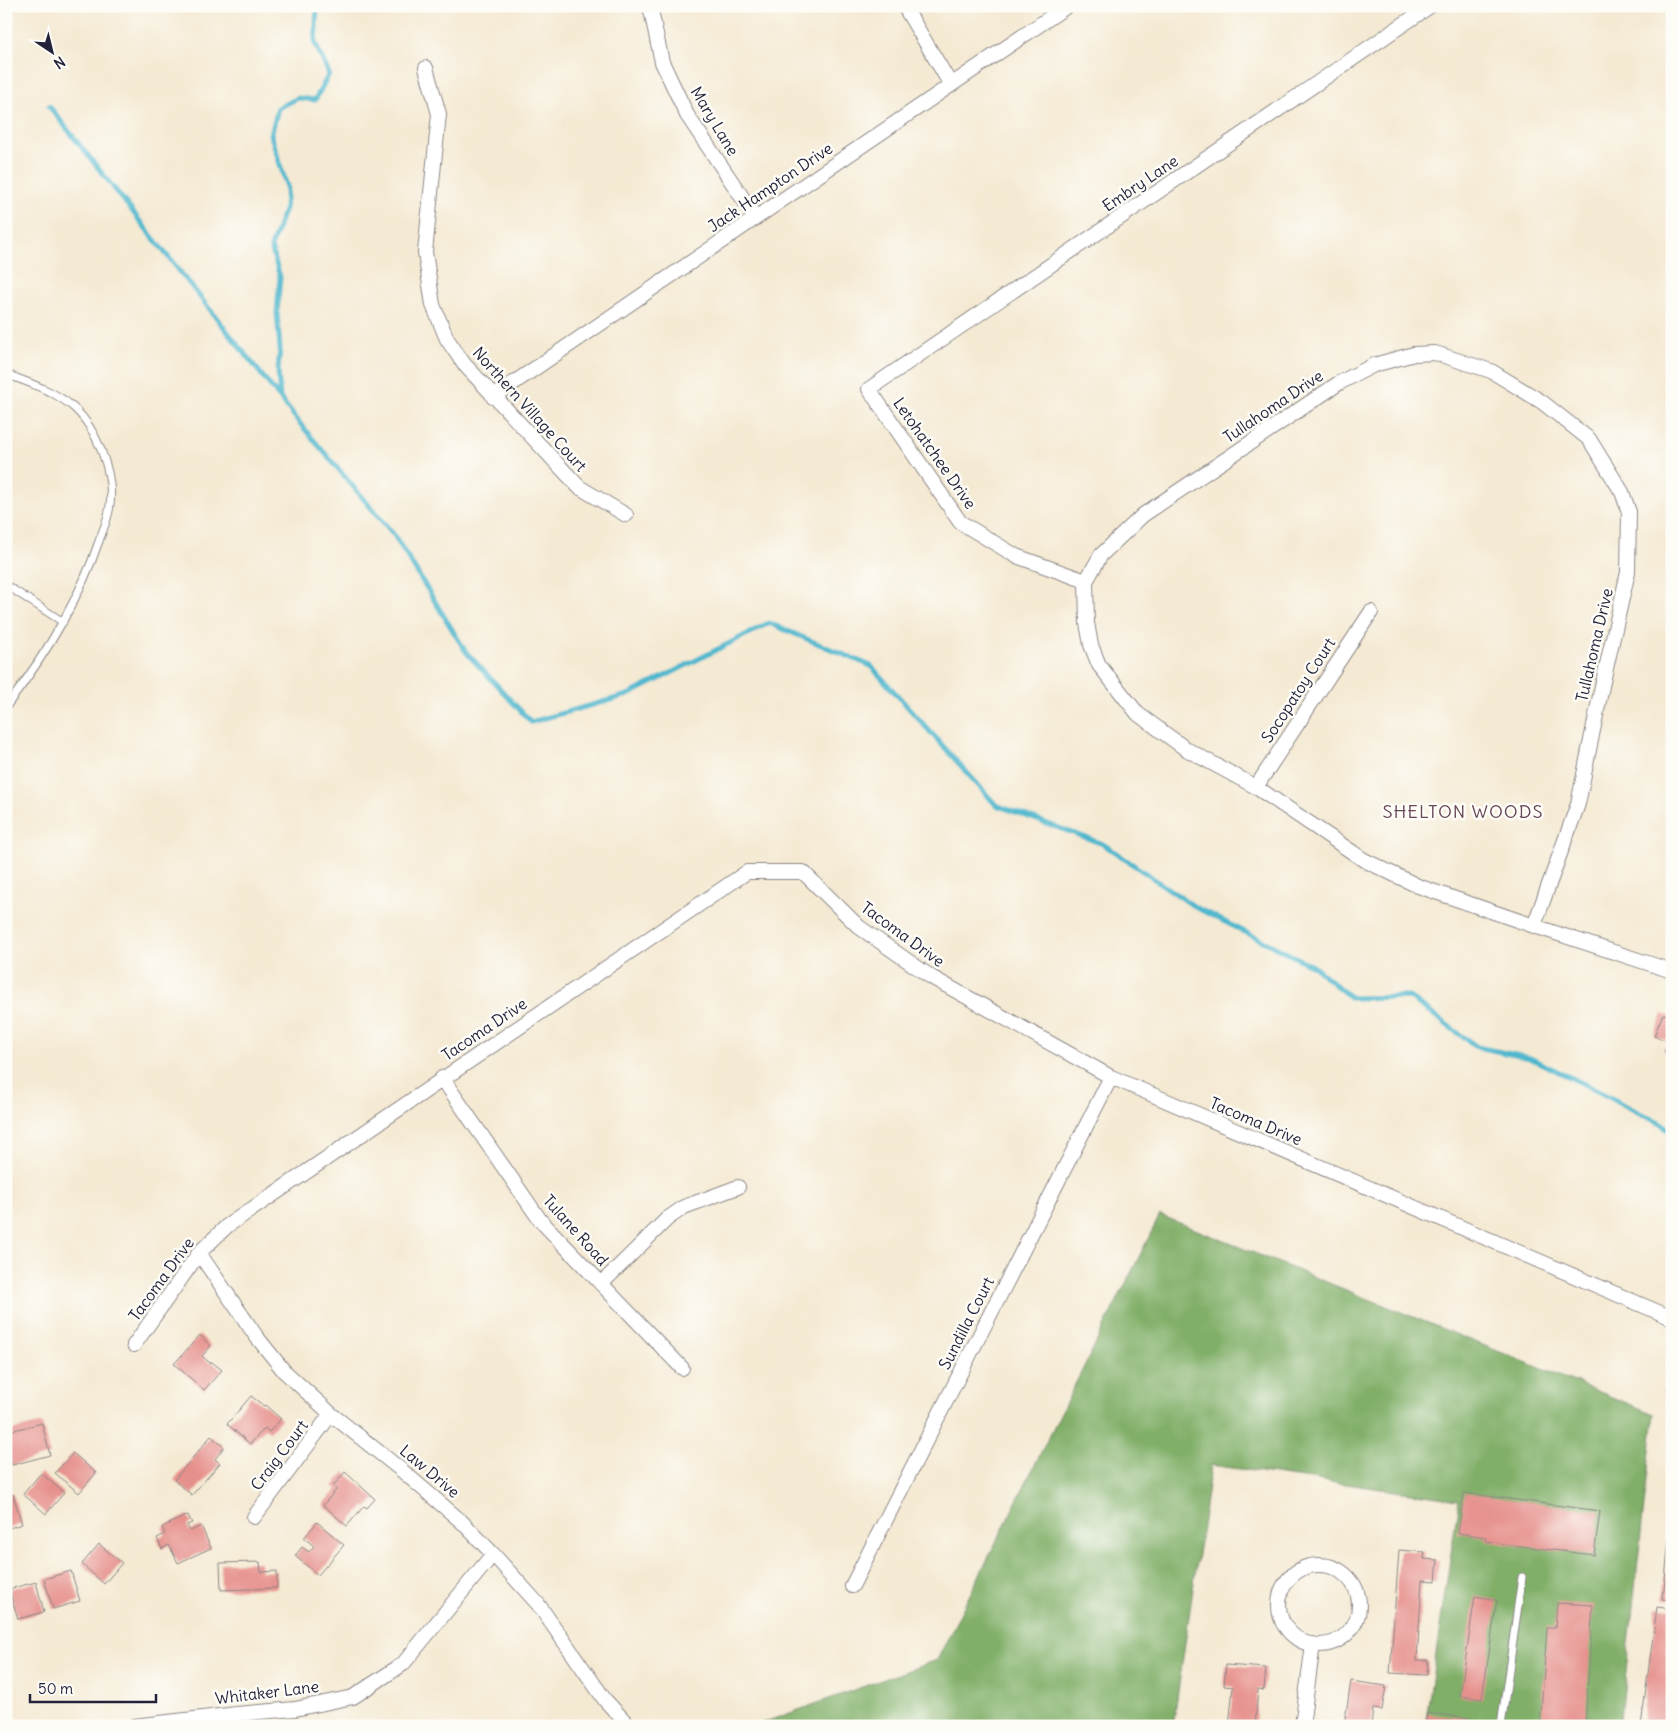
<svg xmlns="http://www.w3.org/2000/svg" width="1678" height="1732" font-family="Delius,sans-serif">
	<rect width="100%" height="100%" fill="#fdfcf7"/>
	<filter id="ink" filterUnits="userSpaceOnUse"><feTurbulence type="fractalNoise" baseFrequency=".02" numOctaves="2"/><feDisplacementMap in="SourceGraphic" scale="10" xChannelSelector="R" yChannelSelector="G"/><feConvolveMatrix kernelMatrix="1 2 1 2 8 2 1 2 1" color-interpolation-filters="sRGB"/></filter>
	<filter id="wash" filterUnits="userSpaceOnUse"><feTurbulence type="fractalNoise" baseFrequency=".0096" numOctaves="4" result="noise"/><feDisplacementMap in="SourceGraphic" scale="20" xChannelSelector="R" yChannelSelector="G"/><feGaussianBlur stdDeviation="1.12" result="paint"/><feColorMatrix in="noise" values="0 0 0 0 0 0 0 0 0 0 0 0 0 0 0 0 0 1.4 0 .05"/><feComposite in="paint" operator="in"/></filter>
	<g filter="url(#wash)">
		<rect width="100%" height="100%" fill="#f4e9d2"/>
		<path fill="#80af68" stroke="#516852" d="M 1160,1215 L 1654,1414 L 1620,1726 L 1425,1726 L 1459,1500 L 1211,1465 L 1173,1726 L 754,1726 L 937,1660 Z"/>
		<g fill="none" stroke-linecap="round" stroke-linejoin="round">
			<path stroke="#50b7ce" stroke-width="5" d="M 49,106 L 302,426 L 394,535 L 466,652 L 531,722 L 628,695 L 769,623 L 871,666 L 996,805 L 1103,844 L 1195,907 L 1313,966 L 1351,998 L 1409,997 L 1477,1047 L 1530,1058 L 1580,1082 L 1663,1125 L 1672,1132
				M 280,398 L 278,370 L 280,348 L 277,313 L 280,277 L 271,247 L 285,208 L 287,187 L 271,135 L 278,108 L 298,98 L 315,100 L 329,74 L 315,43 L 317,6"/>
		</g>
		<g id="blocks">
			<path fill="#e6908c" d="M 1663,1014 L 1672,1017 L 1672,1055 L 1664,1052 L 1668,1041 L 1654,1036 Z
				M 200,1335 L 211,1346 L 202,1356 L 210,1363 L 212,1362 L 222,1370 L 204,1390 L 174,1364 Z
				M 1672,1379 L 1672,1392 L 1667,1390 Z
				M 251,1396 L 264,1406 L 265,1405 L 281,1419 L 269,1432 L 265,1428 L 250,1444 L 227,1424 Z
				M 42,1423 L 50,1455 L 12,1465 L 6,1443 L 6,1432 Z
				M 211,1436 L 224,1447 L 215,1459 L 220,1463 L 192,1495 L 174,1480 Z
				M 73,1453 L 96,1473 L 79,1493 L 55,1473 Z
				M 345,1472 L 375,1499 L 367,1508 L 364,1506 L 347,1526 L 323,1505 L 337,1489 L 333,1486 Z
				M 41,1473 L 64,1493 L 46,1514 L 23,1494 Z
				M 1464,1493 L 1600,1511 L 1594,1555 L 1504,1544 L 1486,1541 L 1486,1537 L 1458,1533 Z
				M 13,1494 L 22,1524 L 6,1529 L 6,1496 Z
				M 188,1515 L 192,1523 L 187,1525 L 190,1531 L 201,1526 L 211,1548 L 178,1563 L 169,1545 L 162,1549 L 157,1538 L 165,1534 L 162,1527 Z
				M 317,1522 L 344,1545 L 318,1575 L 295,1556 L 302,1547 L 309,1552 L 314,1546 L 304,1538 Z
				M 1670,1529 L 1672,1529 L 1672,1600 L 1663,1599 Z
				M 99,1544 L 122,1563 L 104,1584 L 82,1564 Z
				M 1399,1550 L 1425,1552 L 1424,1559 L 1438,1560 L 1436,1581 L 1422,1580 L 1417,1660 L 1428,1660 L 1427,1675 L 1390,1673 Z
				M 260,1562 L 261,1572 L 277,1571 L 277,1588 L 221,1590 L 220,1563 Z
				M 71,1571 L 80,1601 L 53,1609 L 44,1579 Z
				M 36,1582 L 44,1612 L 18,1619 L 9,1589 Z
				M 1475,1596 L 1497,1600 L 1482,1699 L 1460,1696 Z
				M 1557,1603 L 1593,1605 L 1585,1726 L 1540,1726 L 1547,1628 L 1555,1628 Z
				M 1657,1607 L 1672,1609 L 1672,1693 L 1667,1726 L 1641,1726 Z
				M 1226,1665 L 1266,1668 L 1264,1690 L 1258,1689 L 1255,1726 L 1229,1726 L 1233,1687 L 1224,1686 Z
				M 1351,1681 L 1386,1686 L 1382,1710 L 1373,1709 L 1371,1726 L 1344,1726 Z
				M 1427,1713 L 1469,1718 L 1468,1726 L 1425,1726 Z"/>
		</g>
	</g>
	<g filter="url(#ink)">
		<use href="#blocks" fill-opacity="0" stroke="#8b8686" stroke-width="1"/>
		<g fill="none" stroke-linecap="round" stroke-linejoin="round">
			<defs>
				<path id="service" d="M 6,374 C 30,383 55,391 74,408 C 97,429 114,474 110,505 C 109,517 103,530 99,541 C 79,601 44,657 6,707
					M 6,585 L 63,622
					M 1501,1726 L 1522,1577"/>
				<path id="minor" d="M 650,6 L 662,62 L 687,115 L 756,218
					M 904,6 L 951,85
					M 426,68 L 439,114 L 425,252 L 433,305 L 447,339 L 464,364 L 579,487 L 626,515
					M 493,397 L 1067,6
					M 1086,581 L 1016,556 L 960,522 L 869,389 L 1430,6
					M 1256,787 L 1371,612
					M 1534,926 L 1578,804 L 1602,686 L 1628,572 L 1629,512 L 1622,492 L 1589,439 L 1542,402 L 1491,371 L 1435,353 L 1414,354 L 1374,365 L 1339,383 L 1143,515 L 1101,555 L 1086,581 L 1087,623 L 1091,645 L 1099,665 L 1138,714 L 1186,749 L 1256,787 L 1364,860 L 1418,886 L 1534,926 L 1672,971
					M 442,1078 L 540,1220 L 682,1368
					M 199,1253 L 256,1336 L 284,1371 L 331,1414 L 400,1469 L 462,1522 L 493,1554 L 538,1604 L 605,1700 L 629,1726
					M 601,1284 L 667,1219 L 684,1207 L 738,1187
					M 134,1345 L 199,1253 L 227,1226 L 747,872 L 803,872 L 859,927 L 931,977 L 1111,1077 L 1672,1318
					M 254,1517 L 331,1414
					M1279 1605a40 40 0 1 1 80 0a40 40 0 1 1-80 0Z
					M 852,1586 L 1111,1077
					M 134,1726 L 237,1714 L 295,1709 L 353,1697 L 403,1664 L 493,1554
					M 1302,1726 L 1313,1644"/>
			</defs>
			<use href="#service" stroke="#8b8686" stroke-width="9"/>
			<use href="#minor" stroke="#8b8686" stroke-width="16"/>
			<use href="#service" stroke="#fff" stroke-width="7"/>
			<use href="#minor" stroke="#fff" stroke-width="14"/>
		</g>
	</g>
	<g text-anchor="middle" stroke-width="5" stroke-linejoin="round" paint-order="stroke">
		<g font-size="16" fill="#22223b" stroke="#fdfcf7">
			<text transform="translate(715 121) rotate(59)" y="6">Mary Lane</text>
			<text transform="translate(1140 183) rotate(-34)" y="6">Embry Lane</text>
			<text transform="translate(770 187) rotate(-34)" y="6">Jack Hampton Drive</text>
			<text transform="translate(1273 406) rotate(-34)" y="6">Tullahoma Drive</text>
			<text transform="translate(530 409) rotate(48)" y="6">Northern Village Court</text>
			<text transform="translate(935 453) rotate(55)" y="6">Letohatchee Drive</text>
			<text transform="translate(1594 645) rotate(-77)" y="6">Tullahoma Drive</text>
			<text transform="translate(1298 690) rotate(-57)" y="6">Socopatoy Court</text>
			<text transform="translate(903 934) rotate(36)" y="6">Tacoma Drive</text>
			<text transform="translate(484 1029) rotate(-34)" y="6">Tacoma Drive</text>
			<text transform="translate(1256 1121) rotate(23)" y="6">Tacoma Drive</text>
			<text transform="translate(576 1230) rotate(48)" y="6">Tulane Road</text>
			<text transform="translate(161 1279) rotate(-54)" y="6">Tacoma Drive</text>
			<text transform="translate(966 1323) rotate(-63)" y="6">Sundilla Court</text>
			<text transform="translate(279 1455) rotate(-53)" y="6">Craig Court</text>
			<text transform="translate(430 1471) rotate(40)" y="6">Law Drive</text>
			<text transform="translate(267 1692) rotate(-7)" y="6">Whitaker Lane</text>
		</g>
		<g font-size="18" letter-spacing="1" fill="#674857" stroke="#fdfcf7">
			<text x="1463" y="818">SHELTON WOODS</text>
		</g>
	</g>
	<rect width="1678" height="1732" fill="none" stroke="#fdfcf7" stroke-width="25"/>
	<g transform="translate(52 52) rotate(145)" stroke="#fdfcf7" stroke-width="4" paint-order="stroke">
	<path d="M0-4L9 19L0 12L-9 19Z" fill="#22223b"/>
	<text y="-8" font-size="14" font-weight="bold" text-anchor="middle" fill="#22223b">N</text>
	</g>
	<path d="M30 1694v8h126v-8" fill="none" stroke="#22223b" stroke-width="2.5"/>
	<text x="38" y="1694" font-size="15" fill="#22223b" stroke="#fdfcf7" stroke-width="4" paint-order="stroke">50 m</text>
</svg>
